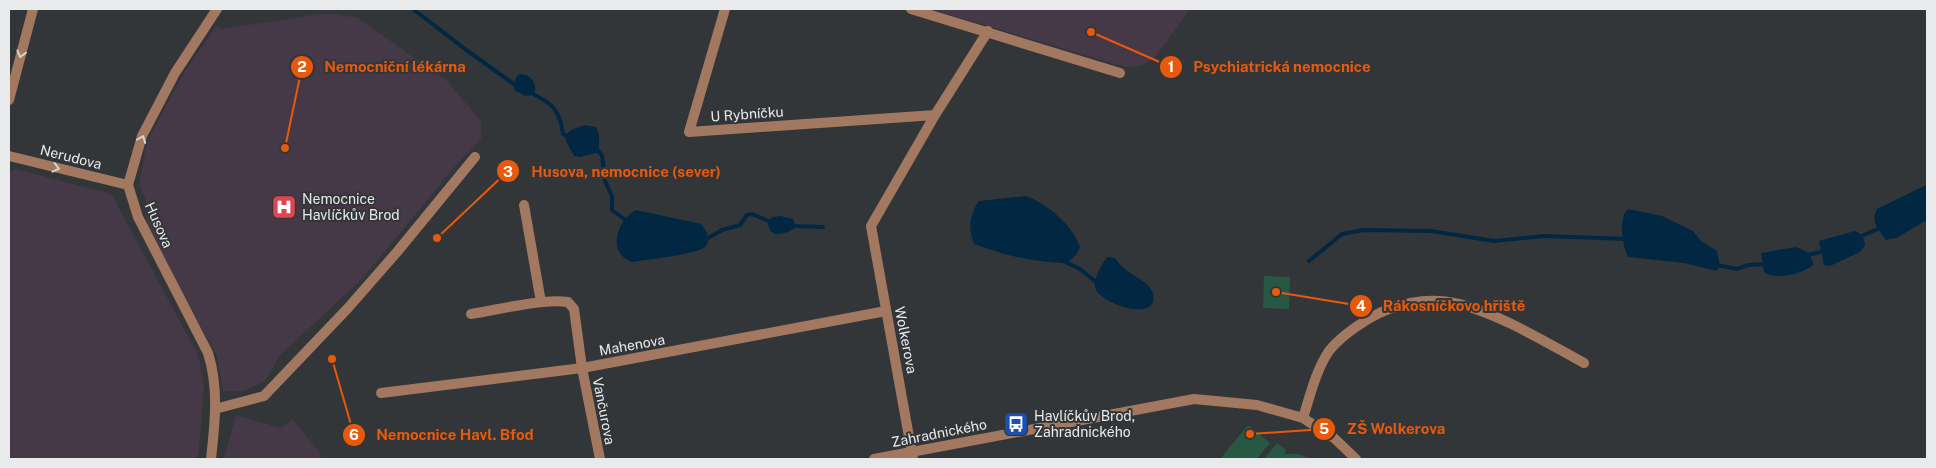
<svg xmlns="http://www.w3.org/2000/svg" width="1936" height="468" font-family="'Public Sans',sans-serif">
	<rect width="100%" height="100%" fill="#333638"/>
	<path fill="#453847" d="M 931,9 L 1190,9 L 1157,55 L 1150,61 L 1140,66 L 1125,67 Z
		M 328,13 L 358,18 L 446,80 L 481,121 L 481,139 L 458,163 L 362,279 L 280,355 L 265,381 L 243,391 L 223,391 L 217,356 L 149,234 L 145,214 L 146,200 L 139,185 L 147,141 L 185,71 L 217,25 L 221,29 Z
		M 15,169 L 108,193 L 113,197 L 198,355 L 204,384 L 199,451 L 197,459 L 9,459 L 9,175 L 10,172 Z
		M 236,415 L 281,428 L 292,419 L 321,454 L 320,459 L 224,459 Z"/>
	<path fill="#265843" d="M 1264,276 L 1290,277 L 1289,309 L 1263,308 Z
		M 1248,425 L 1270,443 L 1257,459 L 1220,459 Z
		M 1277,443 L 1286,450 L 1284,454 L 1297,454 L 1313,459 L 1264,459 Z"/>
	<path fill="#022742" d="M 520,74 C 532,75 539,84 533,95 L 525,96 L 514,90 L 516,77 Z
		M 585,125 L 596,127 L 599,135 L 599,152 L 580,157 L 574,156 L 566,141 L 565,135 L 573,129 Z
		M 1926,185 L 1927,188 L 1927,220 L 1896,238 L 1886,240 C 1879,230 1870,222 1877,209 Z
		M 1026,196 C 1047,204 1073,225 1080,247 L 1076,255 L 1067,263 C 1037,263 1003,255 974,244 C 968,228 969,216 979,201 Z
		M 1628,209 L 1662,216 L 1693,231 L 1701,241 L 1717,251 L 1720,266 L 1716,271 L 1684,263 L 1628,257 C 1622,246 1618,218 1628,209 Z
		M 636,210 L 701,224 C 706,230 711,238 706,246 C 701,254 644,260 632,262 C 606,253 617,220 636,210 Z
		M 781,216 L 793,219 L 796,227 C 791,232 774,238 770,230 C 768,227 768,224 768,222 L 772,217 Z
		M 1855,231 C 1862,234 1864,237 1865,245 L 1860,252 L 1830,266 L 1824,265 L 1819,241 Z
		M 1796,247 C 1806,250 1812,255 1813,265 C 1802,274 1776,281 1764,272 L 1761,253 Z
		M 1109,257 L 1115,258 C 1118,262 1121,266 1125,269 C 1133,276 1147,281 1152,291 C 1154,294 1154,299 1153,302 C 1146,320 1097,301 1095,287 C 1094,277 1101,267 1106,258 Z"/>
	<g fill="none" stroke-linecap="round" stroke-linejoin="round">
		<path stroke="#022742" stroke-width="4" d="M 413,9 L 465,49 L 518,87
			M 531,93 C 552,103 560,110 563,134 L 569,137
			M 596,149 L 602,155 L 605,181 L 612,196 L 612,210 L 628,222
			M 793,226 L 823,227
			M 1859,237 L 1878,229 L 1881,226
			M 703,238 L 708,238 L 722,230 L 740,225 L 747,215 L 752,214 L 771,222
			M 1804,256 L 1824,251
			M 1063,261 L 1080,269 L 1096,282 L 1099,283
			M 1309,261 L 1342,234 L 1364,230 L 1431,231 L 1494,241 L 1544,236 L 1627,239
			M 1717,265 L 1737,269 L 1748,265 L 1766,264"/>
		<path stroke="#a27860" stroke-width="10" d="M 725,9 L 689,132 L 935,115
			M 911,9 L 1120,73
			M 9,100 L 33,9
			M 9,156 L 128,185
			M 524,205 L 541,302
			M 471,314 C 497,310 544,298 568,302 L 574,309 L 582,368 L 600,459
			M 381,393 L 582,368 L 886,311
			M 215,409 L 264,396 L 348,308 L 397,252 L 475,157
			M 1303,418 C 1310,396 1316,370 1329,351 C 1340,337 1355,327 1370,318 C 1394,304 1426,297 1454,303 C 1495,311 1547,343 1584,363
			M 211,459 C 215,423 219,388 208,353 L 138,217 L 128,185 L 142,136 L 175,73 L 217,9
			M 874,459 L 1194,399 L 1257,405 L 1303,418 L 1334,438 L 1356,459
			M 913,459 L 871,226 L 935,115 L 988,31"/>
	</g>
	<defs><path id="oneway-chevron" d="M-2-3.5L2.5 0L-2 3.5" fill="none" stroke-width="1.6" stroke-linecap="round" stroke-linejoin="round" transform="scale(1.25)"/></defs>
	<g stroke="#dad3cf">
		<use href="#oneway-chevron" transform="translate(21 54) rotate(105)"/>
		<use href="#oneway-chevron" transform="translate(142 139) rotate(-69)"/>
		<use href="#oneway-chevron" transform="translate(56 168) rotate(14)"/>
	</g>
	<defs>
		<symbol id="hospital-square" viewBox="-11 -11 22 22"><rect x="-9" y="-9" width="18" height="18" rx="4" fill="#e0444e" stroke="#333638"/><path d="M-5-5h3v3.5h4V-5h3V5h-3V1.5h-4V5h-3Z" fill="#fff"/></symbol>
		<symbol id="bus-square" viewBox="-11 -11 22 22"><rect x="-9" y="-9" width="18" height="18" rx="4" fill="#1a4fb4" stroke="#333638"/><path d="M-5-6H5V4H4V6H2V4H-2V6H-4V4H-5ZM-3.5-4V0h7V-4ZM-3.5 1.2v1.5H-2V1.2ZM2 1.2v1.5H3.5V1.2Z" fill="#fff"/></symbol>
	</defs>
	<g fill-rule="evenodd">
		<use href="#hospital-square" x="270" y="193" width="28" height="28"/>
		<use href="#bus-square" x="1002" y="410" width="28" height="28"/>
	</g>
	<g text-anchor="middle" stroke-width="4" stroke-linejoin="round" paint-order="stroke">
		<g font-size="14" fill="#e8eaeb" stroke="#333638">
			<text transform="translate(747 114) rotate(-4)" y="5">U Rybníčku</text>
			<text transform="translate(71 157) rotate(14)" y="5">Nerudova</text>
			<text transform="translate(159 225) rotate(66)" y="5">Husova</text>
			<text transform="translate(906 340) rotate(79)" y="5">Wolkerova</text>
			<text transform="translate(632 345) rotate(-10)" y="5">Mahenova</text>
			<text transform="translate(604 411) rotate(79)" y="5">Vančurova</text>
			<text transform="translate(939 433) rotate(-11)" y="5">Zahradnického</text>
		</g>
		<g font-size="14" fill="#e8eaeb" stroke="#333638" text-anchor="start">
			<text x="302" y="204">Nemocnice<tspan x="302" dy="16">Havlíčkův Brod</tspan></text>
			<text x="1034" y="421">Havlíčkův Brod,<tspan x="1034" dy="16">Zahradnického</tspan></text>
		</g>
	</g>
	<path fill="none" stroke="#e8590c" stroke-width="2" d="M1091 32L1171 67M285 148L302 67M437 238L508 171M1276 292L1361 306M1250 434L1324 429M332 359L354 435"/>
	<g fill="#e8590c" stroke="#333638" stroke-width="2">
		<circle cx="1091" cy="32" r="5"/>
		<circle cx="285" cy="148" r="5"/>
		<circle cx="437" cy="238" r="5"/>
		<circle cx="1276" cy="292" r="5"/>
		<circle cx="1250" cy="434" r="5"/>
		<circle cx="332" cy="359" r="5"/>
		<circle cx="1171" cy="67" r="12"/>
		<circle cx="302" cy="67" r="12"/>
		<circle cx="508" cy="171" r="12"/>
		<circle cx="1361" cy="306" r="12"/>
		<circle cx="1324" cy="429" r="12"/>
		<circle cx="354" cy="435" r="12"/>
	</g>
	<g font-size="15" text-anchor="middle" font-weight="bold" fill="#fff">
		<text x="1171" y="72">1</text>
		<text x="302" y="72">2</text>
		<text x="508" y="177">3</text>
		<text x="1361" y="311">4</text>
		<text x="1324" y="434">5</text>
		<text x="354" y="440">6</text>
	</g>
	<g font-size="15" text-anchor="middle" font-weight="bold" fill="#e8590c" stroke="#333638" stroke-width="4" stroke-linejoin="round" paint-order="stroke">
		<text x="1282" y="72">Psychiatrická nemocnice</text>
		<text x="395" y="72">Nemocniční lékárna</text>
		<text x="626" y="177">Husova, nemocnice (sever)</text>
		<text x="1454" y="311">Rákosníčkovo hřiště</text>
		<text x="1396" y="434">ZŠ Wolkerova</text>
		<text x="455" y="440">Nemocnice Havl. Bfod</text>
	</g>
	<rect width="1936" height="468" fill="none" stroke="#e8eaeb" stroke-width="20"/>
</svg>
